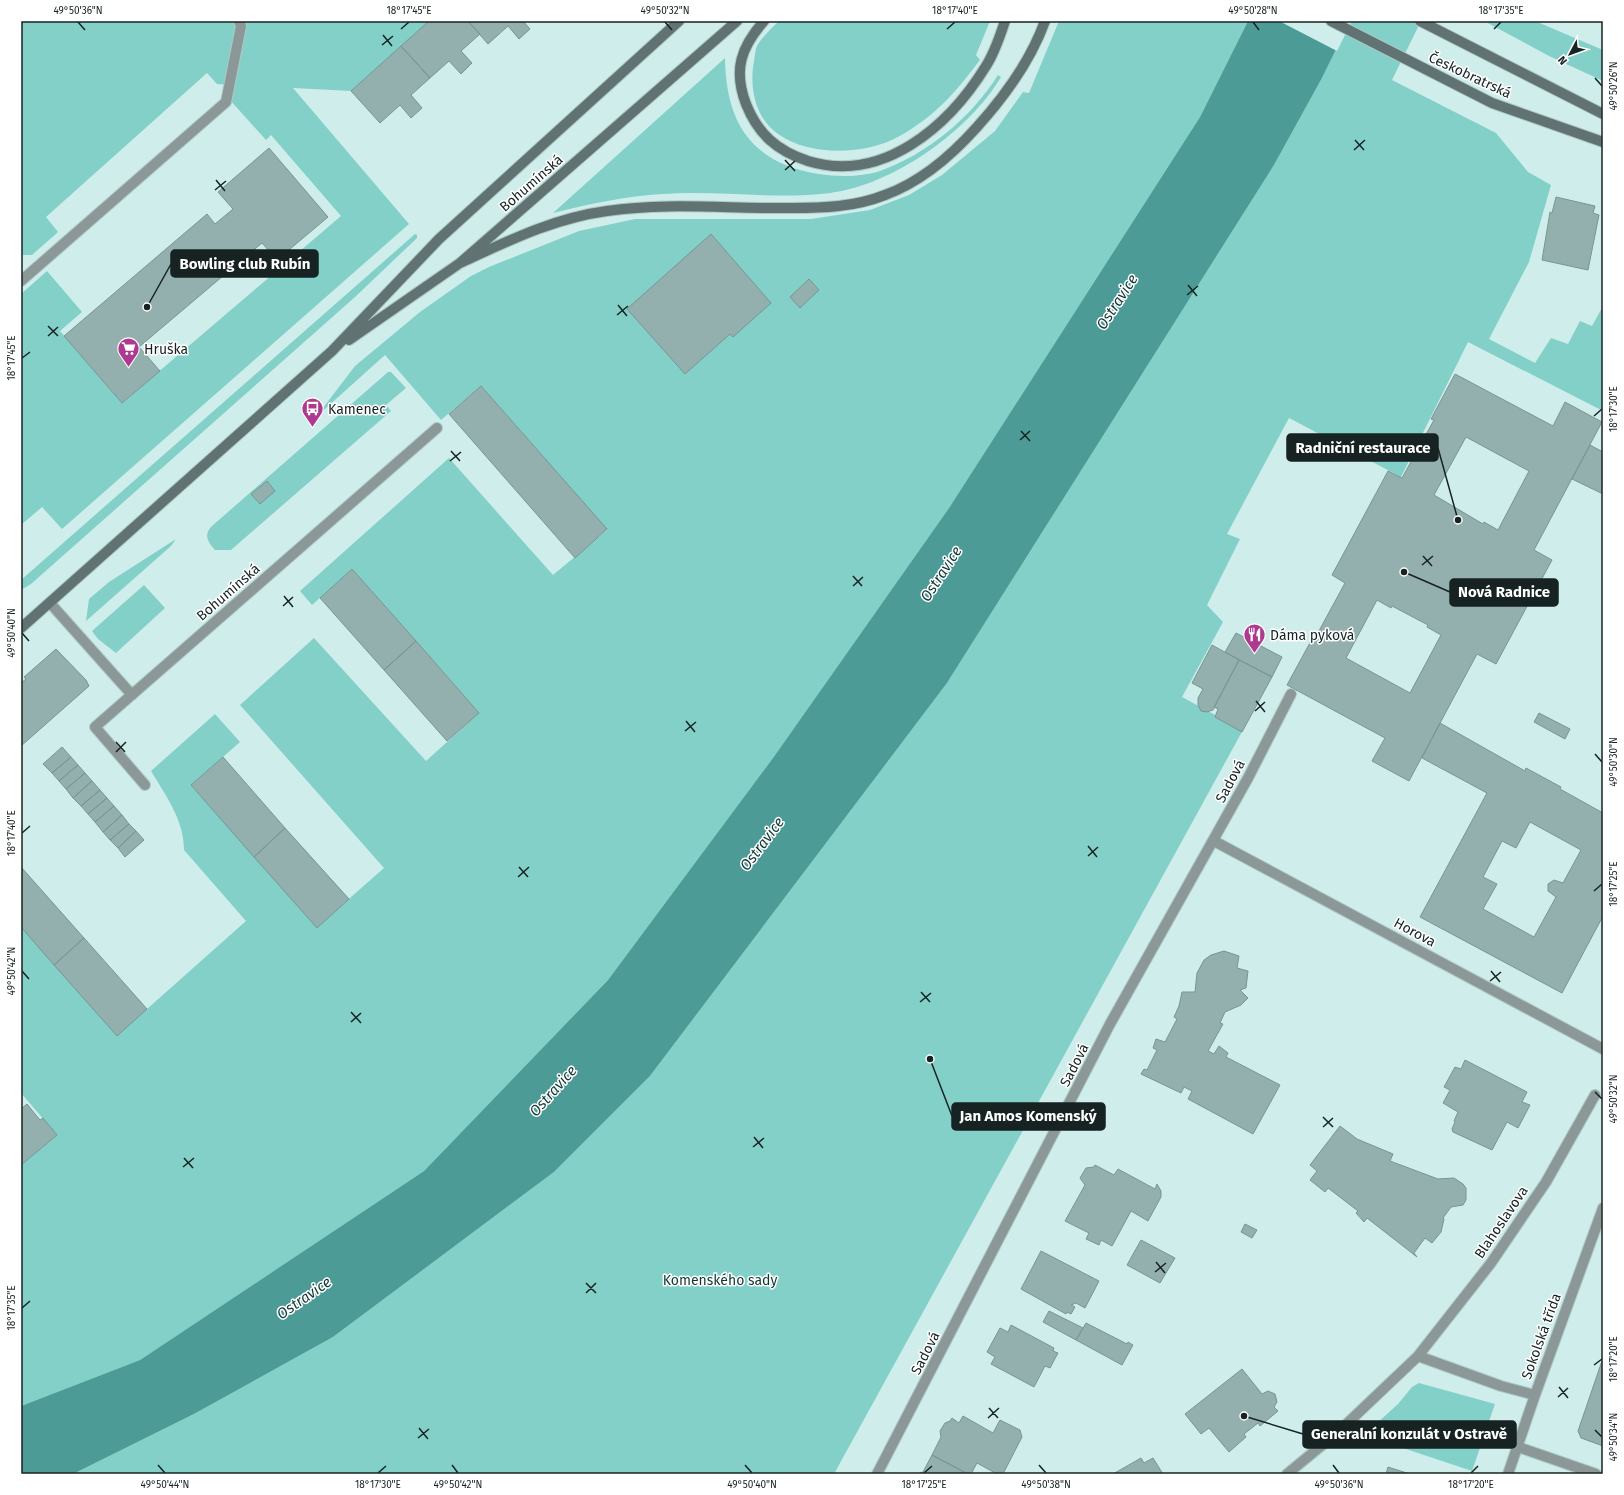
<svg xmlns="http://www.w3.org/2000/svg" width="1624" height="1495" font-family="'Fira Sans',sans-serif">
	<rect width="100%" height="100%" fill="#cfeeeb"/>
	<path fill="#83d0c9" d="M 21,21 L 429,21 L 351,91 L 293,88 L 409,224 L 62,529 L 42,507 L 21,525 L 21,294 L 47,271 L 82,312 L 60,331 L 122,403 L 341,216 L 271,135 L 266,140 L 230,100 L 233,85 L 217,84 L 207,73 L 46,217 L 58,232 L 32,255 L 23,255 L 21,254 Z
		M 779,21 L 990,21 L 976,55 L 980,60 C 955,93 933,119 894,139 C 861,155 809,156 778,134 C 755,118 749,87 754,61 C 755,56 755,50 757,46 C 762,37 772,28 779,21 Z
		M 1059,21 L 1248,21 L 1200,117 L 949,508 L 773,758 L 608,980 L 424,1171 L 140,1360 L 21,1406 L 21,1165 L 57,1135 L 21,1093 L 21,927 L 147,1009 L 246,921 L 184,850 C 184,820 166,796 151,771 L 215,714 L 240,742 L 191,785 L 317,927 L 384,868 L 240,705 L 314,638 L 426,761 L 479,713 L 352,569 L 312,605 L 300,591 L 449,458 L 553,575 L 607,530 L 481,386 L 441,420 L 385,355 L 316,417 L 355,366 L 420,312 L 471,276 L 489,267 L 579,231 L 635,219 L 811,219 L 870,210 L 909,195 L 942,175 L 995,131 L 1023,92 L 1029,93 Z
		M 1350,21 L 1421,21 L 1392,80 L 1496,133 L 1528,172 L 1551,185 L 1529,262 L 1489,339 L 1535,363 L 1551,338 L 1568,344 L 1580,321 L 1592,326 L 1603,306 L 1603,411 L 1468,342 L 1401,477 L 1289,418 L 1227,534 L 1240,539 L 1207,605 L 1223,622 L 1182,697 L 1243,730 L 834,1474 L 73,1474 L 194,1414 L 333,1337 L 554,1172 L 650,1076 L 947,683 L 1274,165 L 1322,78 Z
		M 1484,21 L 1535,21 L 1603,50 L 1603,81 L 1549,56 Z
		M 725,58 C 726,124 752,163 819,174 C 838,177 862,177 880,171 C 927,154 971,118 998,75 L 1001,77 C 969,131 893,185 830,193 C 775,200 718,190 663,194 C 626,196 589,204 553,213 Z
		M 415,234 L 417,235 L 417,238 L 355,297 L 31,584 L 21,590 L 21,580 Z
		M 388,372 L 391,372 L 406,388 L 386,405 L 391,411 L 231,550 L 215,550 C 208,542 203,535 212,526 Z
		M 176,539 L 171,546 L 86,621 L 89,599 L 109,582 Z
		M 144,585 L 165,608 L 116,653 L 98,639 L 92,631 Z
		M 1419,1383 L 1495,1404 L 1472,1471 L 1364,1435 L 1398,1404 L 1412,1387 Z"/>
	<path fill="#4d9b96" d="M 1248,21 L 1350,21 L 1322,78 L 1274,165 L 947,683 L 650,1076 L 554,1172 L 333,1337 L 194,1414 L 73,1474 L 21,1474 L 21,1406 L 140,1360 L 424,1171 L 608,980 L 773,758 L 949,508 L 1200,117 Z"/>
	<path fill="#cfeeeb" d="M 1279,21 L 1352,21 L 1337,51 Z"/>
	<path fill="#93b0ae" stroke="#789592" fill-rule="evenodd" d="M 429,21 L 468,21 L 480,34 L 461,51 L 472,63 L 461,74 L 449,61 L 430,78 L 401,46 Z
		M 468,21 L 523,21 L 530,29 L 519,39 L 508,26 L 488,44 Z
		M 401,46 L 430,78 L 411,95 L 422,108 L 411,118 L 400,105 L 380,123 L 351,91 Z
		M 269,148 L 328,217 L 277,260 L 262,243 L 139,347 L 160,371 L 122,403 L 64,336 L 207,214 L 215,224 L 233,209 L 218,192 Z
		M 1556,197 L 1595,206 L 1593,213 L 1599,215 L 1588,270 L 1542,260 L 1550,212 L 1552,213 Z
		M 711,234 L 771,303 L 733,337 L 730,334 L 685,374 L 627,309 Z
		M 809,279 L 819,290 L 800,308 L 790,297 Z
		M 1455,374 L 1553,426 L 1565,402 L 1602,422 L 1534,550 L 1552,560 L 1496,664 L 1477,654 L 1409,781 L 1372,761 L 1385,738 L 1287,685 L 1312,639 L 1314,640 L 1345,583 L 1332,575 L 1388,471 L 1402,478 L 1434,420 L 1431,419 ZM 1466,437 L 1529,471 L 1498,530 L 1484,522 L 1483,524 L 1434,495 ZM 1377,600 L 1391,608 L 1392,606 L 1428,625 L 1427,627 L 1441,635 L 1410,693 L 1346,658 Z
		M 481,386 L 607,529 L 575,558 L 449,414 Z
		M 1590,445 L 1603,452 L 1603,494 L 1572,479 Z
		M 267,481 L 275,491 L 260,504 L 251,494 Z
		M 352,569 L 416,641 L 384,670 L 320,598 Z
		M 1236,633 L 1282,657 L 1272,677 L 1225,652 Z
		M 416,641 L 479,713 L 447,741 L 384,670 Z
		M 1212,645 L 1239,660 L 1213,710 L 1207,712 L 1201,711 L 1198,705 L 1198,698 L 1203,689 L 1192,683 Z
		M 56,649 L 86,680 L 89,686 L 21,746 L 21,683 L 26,679 L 24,677 Z
		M 1239,660 L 1272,677 L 1242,732 L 1215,717 L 1218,709 L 1214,707 Z
		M 1539,713 L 1570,729 L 1565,739 L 1534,722 Z
		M 1440,723 L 1525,771 L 1526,768 L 1561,787 L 1560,789 L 1603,813 L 1603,916 L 1562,993 L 1420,917 L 1487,793 L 1422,758 ZM 1530,822 L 1581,850 L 1563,883 L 1554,880 L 1548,884 L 1548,891 L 1556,897 L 1534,937 L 1483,909 L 1497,884 L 1483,877 L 1502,841 L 1516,848 Z
		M 62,747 L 71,757 L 52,773 L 43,764 Z
		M 71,757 L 78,765 L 59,781 L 52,773 Z
		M 223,757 L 285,828 L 254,857 L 191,785 Z
		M 78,765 L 85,773 L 66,789 L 59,781 Z
		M 85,773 L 92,781 L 73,798 L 66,789 Z
		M 92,781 L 100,790 L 81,806 L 73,798 Z
		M 100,790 L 107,798 L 88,814 L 81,806 Z
		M 107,798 L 114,806 L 95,822 L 88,814 Z
		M 114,806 L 122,815 L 103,832 L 95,822 Z
		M 122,815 L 129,824 L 110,840 L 103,832 Z
		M 129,824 L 136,831 L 118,848 L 110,840 Z
		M 285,828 L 349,899 L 317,928 L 254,857 Z
		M 136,831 L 144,840 L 125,857 L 118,848 Z
		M 21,867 L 84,938 L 54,965 L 21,927 Z
		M 84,938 L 147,1009 L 117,1036 L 54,965 Z
		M 1224,951 L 1239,956 L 1237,968 L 1248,971 L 1246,988 L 1240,990 L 1248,998 L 1241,1005 L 1225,1012 L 1220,1023 L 1223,1024 L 1208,1051 L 1214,1054 L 1219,1046 L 1228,1053 L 1226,1057 L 1280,1085 L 1253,1134 L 1188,1099 L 1192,1091 L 1184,1087 L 1181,1093 L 1141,1074 L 1144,1069 L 1147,1070 L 1157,1050 L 1153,1048 L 1156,1039 L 1165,1042 L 1177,1019 L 1174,1017 L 1179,1006 L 1182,992 L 1195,992 L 1197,973 L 1204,960 L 1211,955 Z
		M 1465,1060 L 1527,1092 L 1522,1102 L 1530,1105 L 1518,1128 L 1507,1122 L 1492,1150 L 1453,1132 L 1452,1129 L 1455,1122 L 1454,1121 L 1458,1112 L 1443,1103 L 1450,1090 L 1444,1087 L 1455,1067 L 1461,1069 Z
		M 27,1104 L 40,1120 L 43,1118 L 57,1135 L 21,1165 L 21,1109 Z
		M 1340,1126 L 1357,1139 L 1393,1154 L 1390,1161 L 1438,1179 L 1454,1178 L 1463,1184 L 1466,1188 L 1466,1200 L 1463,1205 L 1451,1207 L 1443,1218 L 1444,1219 L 1441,1232 L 1432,1243 L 1425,1238 L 1414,1253 L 1417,1257 L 1367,1218 L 1364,1222 L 1356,1213 L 1358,1211 L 1328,1188 L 1325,1192 L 1310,1180 L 1317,1171 L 1310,1165 Z
		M 1095,1165 L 1114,1175 L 1118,1169 L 1155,1189 L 1157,1184 L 1161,1191 L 1161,1197 L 1148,1221 L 1131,1211 L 1112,1246 L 1101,1240 L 1099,1245 L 1086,1239 L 1089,1233 L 1065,1221 L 1085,1185 L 1080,1178 L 1086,1168 L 1094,1167 Z
		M 1245,1224 L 1257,1230 L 1252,1238 L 1241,1232 Z
		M 1141,1240 L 1175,1258 L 1160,1283 L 1127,1265 Z
		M 1041,1251 L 1099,1281 L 1085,1308 L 1076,1303 L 1071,1305 L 1075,1307 L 1071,1314 L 1067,1312 L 1066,1314 L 1021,1289 Z
		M 1049,1311 L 1083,1328 L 1076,1340 L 1043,1322 Z
		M 1086,1323 L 1127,1344 L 1128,1342 L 1133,1345 L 1122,1365 L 1076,1340 Z
		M 1011,1325 L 1054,1348 L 1053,1351 L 1058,1353 L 1050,1368 L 1045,1366 L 1034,1387 L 991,1364 L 995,1357 L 987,1352 L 1000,1328 L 1008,1332 Z
		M 1603,1358 L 1603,1446 L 1581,1438 L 1578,1431 Z
		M 1242,1369 L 1262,1394 L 1268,1391 L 1275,1394 L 1277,1402 L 1274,1407 L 1278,1411 L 1260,1426 L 1258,1423 L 1244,1434 L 1246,1437 L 1229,1452 L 1209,1428 L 1201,1434 L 1185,1414 Z
		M 963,1416 L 993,1433 L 1000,1420 L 1020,1430 L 1022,1437 L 1003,1474 L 997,1474 L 977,1463 L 971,1474 L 968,1474 L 932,1455 L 941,1437 L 940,1431 L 945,1423 L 950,1421 L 952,1418 L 959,1423 Z
		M 932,1455 L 968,1474 L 917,1474 L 923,1472 Z
		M 1141,1458 L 1144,1463 L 1153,1458 L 1163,1474 L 1113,1474 Z
		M 1388,1467 L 1410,1474 L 1386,1474 Z"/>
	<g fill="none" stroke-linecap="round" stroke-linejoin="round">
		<defs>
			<path id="street" d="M 21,281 L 226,102 L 241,26 L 239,21
				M 50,603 L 132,695
				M 145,785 L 95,727 L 437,428
				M 1214,841 L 1603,1049
				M 1418,1356 L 1491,1263 L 1546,1182 L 1595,1095
				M 1518,1447 L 1596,1474
				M 877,1474 L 1110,1024 L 1248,778 L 1291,694
				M 1287,1474 L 1338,1432 L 1418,1356 L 1501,1386 L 1535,1395
				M 1508,1474 L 1535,1395 L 1603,1208"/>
			<path id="secondary" d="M 764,21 C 741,47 733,70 746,104 C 758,134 777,151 808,161 C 883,184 949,126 986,66 C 995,52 1000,36 1005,21
				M 1331,21 L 1492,103 L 1603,142
				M 1420,21 L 1603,114
				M 460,263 C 508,241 554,218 607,211 C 668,202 730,209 791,208 C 823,208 855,207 885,195 C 921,182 952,155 977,127 C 1005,96 1031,60 1045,21
				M 349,340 L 460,263 L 737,21
				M 21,628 L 332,351 L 439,239 L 679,21"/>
		</defs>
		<use href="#street" stroke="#aec9c7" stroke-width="12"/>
		<use href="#secondary" stroke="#aec9c7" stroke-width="12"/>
		<use href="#street" stroke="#8b9897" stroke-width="10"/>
		<use href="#secondary" stroke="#607271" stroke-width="10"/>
	</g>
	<path fill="none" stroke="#172322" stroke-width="1.5" d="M 78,22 L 85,30M 665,22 L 672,30M 1253,22 L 1259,30M 401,29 L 409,22M 947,29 L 955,22M 1494,29 L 1501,22M 383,35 L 392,46M 382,45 L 393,36M 1595,78 L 1602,86M 1355,140 L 1364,150M 1354,150 L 1365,140M 785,160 L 795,171M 785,170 L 795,161M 216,180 L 225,191M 215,190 L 226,181M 1188,285 L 1197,296M 1187,295 L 1198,286M 618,305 L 627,316M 617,315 L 628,306M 48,326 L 58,336M 48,336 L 58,327M 22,358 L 30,352M 1594,416 L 1602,409M 1021,431 L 1030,441M 1020,440 L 1030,431M 451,451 L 460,461M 450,461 L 461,452M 1423,556 L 1432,566M 1422,565 L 1433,556M 853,576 L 862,586M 853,586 L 863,577M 284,596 L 293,607M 283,606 L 293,597M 22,633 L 29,641M 1256,701 L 1265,712M 1255,711 L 1265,702M 686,721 L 695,732M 685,731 L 696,722M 116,742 L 125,752M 116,752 L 126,742M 1595,754 L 1602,762M 22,833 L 30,826M 1088,846 L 1097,857M 1088,856 L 1098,847M 519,867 L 528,877M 518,877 L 529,867M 1594,891 L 1602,884M 22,971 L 29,979M 1491,971 L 1500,982M 1490,981 L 1501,972M 921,992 L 930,1002M 920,1002 L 931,993M 351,1012 L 361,1023M 351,1022 L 361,1013M 1595,1092 L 1602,1099M 1323,1117 L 1333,1127M 1323,1127 L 1333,1118M 754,1137 L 763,1148M 753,1147 L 764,1138M 184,1158 L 193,1168M 183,1167 L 194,1158M 1156,1262 L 1165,1273M 1155,1272 L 1166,1263M 586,1283 L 596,1293M 586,1293 L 596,1283M 22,1308 L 30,1301M 1594,1365 L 1602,1359M 1559,1387 L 1568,1398M 1558,1397 L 1568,1388M 989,1408 L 998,1418M 988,1418 L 999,1408M 419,1428 L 428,1439M 1595,1430 L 1602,1437M 418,1438 L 429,1429M 158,1465 L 165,1473M 452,1465 L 458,1473M 745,1465 L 752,1473M 1039,1465 L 1046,1473M 1333,1465 L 1339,1473M 378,1473 L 386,1466M 924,1473 L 932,1466M 1471,1473 L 1478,1466"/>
	<defs>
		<symbol id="supermarket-pin" viewBox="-11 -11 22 30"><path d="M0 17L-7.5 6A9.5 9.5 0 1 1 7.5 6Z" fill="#ae3991" stroke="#fff"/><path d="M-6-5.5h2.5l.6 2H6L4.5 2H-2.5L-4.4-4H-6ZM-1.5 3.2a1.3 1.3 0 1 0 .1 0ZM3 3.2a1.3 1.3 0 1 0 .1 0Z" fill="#fff"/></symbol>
		<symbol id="bus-pin" viewBox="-11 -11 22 30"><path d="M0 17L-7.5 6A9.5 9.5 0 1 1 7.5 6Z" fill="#ae3991" stroke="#fff"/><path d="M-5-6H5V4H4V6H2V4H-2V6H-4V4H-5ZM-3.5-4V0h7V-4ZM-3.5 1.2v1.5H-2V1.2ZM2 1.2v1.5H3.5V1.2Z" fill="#fff"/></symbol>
		<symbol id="restaurant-pin" viewBox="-11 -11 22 30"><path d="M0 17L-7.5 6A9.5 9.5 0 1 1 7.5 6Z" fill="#ae3991" stroke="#fff"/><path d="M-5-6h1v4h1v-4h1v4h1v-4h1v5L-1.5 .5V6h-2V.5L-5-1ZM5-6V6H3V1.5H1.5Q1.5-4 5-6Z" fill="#fff"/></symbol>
	</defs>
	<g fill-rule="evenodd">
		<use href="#supermarket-pin" x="116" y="336" width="25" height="34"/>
		<use href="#bus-pin" x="300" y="396" width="25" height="34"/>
		<use href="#restaurant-pin" x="1242" y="622" width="25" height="34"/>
	</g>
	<g text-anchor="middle" stroke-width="3" stroke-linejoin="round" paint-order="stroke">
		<g font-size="14" fill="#172322" stroke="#fff">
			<text transform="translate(1470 75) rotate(25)" y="5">Českobratrská</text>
			<text transform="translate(531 183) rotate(-41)" y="5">Bohumínská</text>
			<text transform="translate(228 592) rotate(-41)" y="5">Bohumínská</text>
			<text transform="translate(1230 781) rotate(-62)" y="5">Sadová</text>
			<text transform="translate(1415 932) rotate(28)" y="5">Horova</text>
			<text transform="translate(1074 1065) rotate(-63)" y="5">Sadová</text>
			<text transform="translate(1501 1222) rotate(-56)" y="5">Blahoslavova</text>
			<text transform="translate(1541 1336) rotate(-70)" y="5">Sokolská třída</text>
			<text transform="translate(925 1353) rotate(-63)" y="5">Sadová</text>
		</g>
		<g font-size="14" fill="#172322" stroke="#fff" text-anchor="start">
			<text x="144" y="354">Hruška</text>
			<text x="328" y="414">Kamenec</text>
			<text x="1270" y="640">Dáma pyková</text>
		</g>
		<g font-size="14" fill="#103634" stroke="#fff">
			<text x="720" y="1285">Komenského sady</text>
		</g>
		<g font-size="15" font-style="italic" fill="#133936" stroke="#fff">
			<text transform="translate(1117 302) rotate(-57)" y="5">Ostravice</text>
			<text transform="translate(941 574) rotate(-57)" y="5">Ostravice</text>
			<text transform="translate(762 844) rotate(-53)" y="5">Ostravice</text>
			<text transform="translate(553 1091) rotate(-48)" y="5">Ostravice</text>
			<text transform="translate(304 1298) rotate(-35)" y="5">Ostravice</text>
		</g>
	</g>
	<path fill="none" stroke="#172322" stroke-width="1.5" d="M147 307L171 264M1458 520L1438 448M1404 572L1450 592M930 1059L952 1116M1244 1416L1303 1434"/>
	<g fill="#172322" stroke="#fff" stroke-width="1.5">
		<circle cx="147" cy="307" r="4"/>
		<circle cx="1458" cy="520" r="4"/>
		<circle cx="1404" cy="572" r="4"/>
		<circle cx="930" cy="1059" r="4"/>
		<circle cx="1244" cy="1416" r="4"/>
	</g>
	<g fill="#172322" stroke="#172322" stroke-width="1.5">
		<rect x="171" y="250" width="147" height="27" rx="4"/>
		<rect x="1287" y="434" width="151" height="27" rx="4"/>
		<rect x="1450" y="579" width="108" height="27" rx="4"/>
		<rect x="952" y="1103" width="153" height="27" rx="4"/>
		<rect x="1303" y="1421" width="213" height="27" rx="4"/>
	</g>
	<g font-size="15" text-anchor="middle" font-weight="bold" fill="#fff">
		<text x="245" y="269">Bowling club Rubín</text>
		<text x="1363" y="453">Radniční restaurace</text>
		<text x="1504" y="597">Nová Radnice</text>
		<text x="1028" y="1121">Jan Amos Komenský</text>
		<text x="1409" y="1439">Generalní konzulát v Ostravě</text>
	</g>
	<rect width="1624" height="1495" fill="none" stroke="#ffffff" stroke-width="44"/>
	<g transform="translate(1570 54) rotate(229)" stroke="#ffffff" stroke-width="3" paint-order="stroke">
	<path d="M0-3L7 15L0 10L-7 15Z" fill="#172322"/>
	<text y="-6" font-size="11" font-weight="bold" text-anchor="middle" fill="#172322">N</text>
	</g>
	<rect x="22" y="22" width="1580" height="1451" fill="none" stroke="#172322" stroke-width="1.5"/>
	<g font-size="10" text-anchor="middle" fill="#172322">
		<text x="78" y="14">49°50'36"N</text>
		<text x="409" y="14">18°17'45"E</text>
		<text x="665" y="14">49°50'32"N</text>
		<text x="955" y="14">18°17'40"E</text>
		<text x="1253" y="14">49°50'28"N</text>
		<text x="1501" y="14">18°17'35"E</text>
		<text transform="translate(1613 86) rotate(-90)" y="4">49°50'26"N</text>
		<text transform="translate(11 358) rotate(-90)" y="4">18°17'45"E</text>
		<text transform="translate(1613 409) rotate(-90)" y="4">18°17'30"E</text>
		<text transform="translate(11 633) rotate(-90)" y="4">49°50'40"N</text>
		<text transform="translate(1613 762) rotate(-90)" y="4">49°50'30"N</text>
		<text transform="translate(11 833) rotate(-90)" y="4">18°17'40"E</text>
		<text transform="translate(1613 884) rotate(-90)" y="4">18°17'25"E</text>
		<text transform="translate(11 971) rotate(-90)" y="4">49°50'42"N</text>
		<text transform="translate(1613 1099) rotate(-90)" y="4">49°50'32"N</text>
		<text transform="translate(11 1308) rotate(-90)" y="4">18°17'35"E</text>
		<text transform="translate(1613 1359) rotate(-90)" y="4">18°17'20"E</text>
		<text transform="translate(1613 1437) rotate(-90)" y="4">49°50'34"N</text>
		<text x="165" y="1488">49°50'44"N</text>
		<text x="378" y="1488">18°17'30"E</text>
		<text x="458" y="1488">49°50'42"N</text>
		<text x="752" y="1488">49°50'40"N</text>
		<text x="924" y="1488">18°17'25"E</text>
		<text x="1046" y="1488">49°50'38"N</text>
		<text x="1339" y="1488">49°50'36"N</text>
		<text x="1471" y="1488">18°17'20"E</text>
	</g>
</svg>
